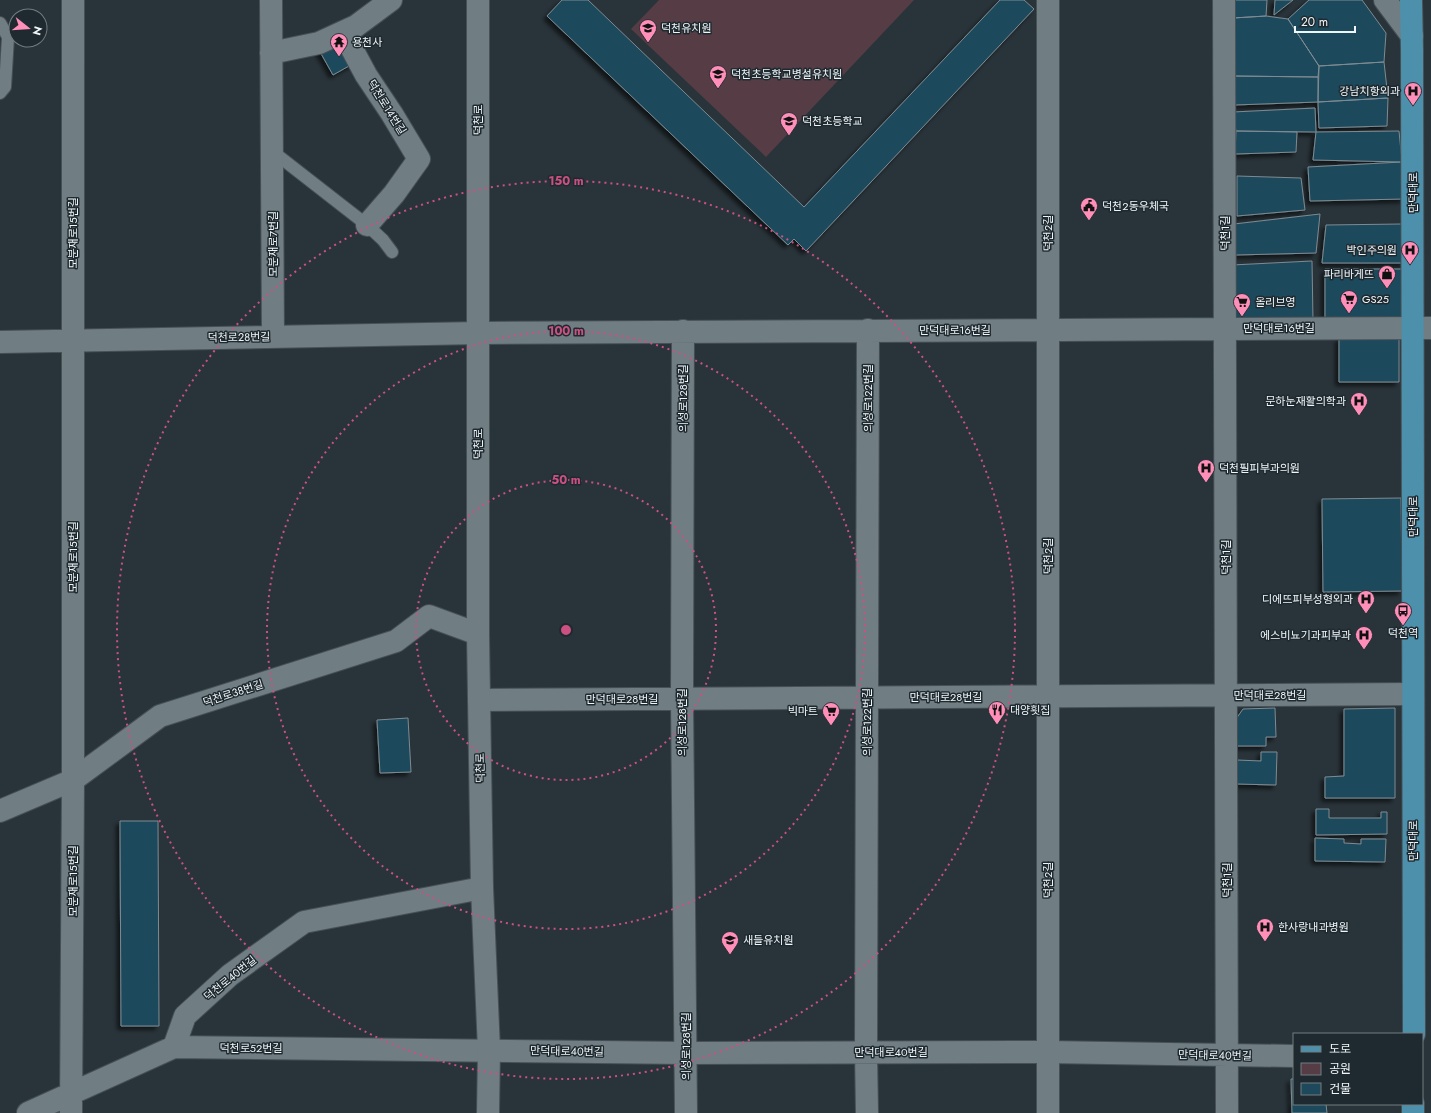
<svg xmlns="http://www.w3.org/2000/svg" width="1431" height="1113" font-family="Jost,'Noto Sans KR',sans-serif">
	<defs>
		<filter id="shadow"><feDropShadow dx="-3.5" dy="3.5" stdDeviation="2" flood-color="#0009"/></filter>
	</defs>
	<rect width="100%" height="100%" fill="#29343a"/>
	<path fill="#563c45" d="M 659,0 L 914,0 L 766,157 L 631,29 Z"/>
	<path fill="#1e485c" stroke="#7e8b92" filter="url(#shadow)" d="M 562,0 L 588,0 L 804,207 L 1000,0 L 1024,0 L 1034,9 L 806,251 L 794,239 L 788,245 L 547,16 Z
		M 1234,0 L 1267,0 L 1266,16 L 1233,18 Z
		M 1275,0 L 1293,0 L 1274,15 Z
		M 1309,0 L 1362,0 L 1386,33 L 1384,62 L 1319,66 L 1288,19 Z
		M 1266,16 L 1288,19 L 1319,66 L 1318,77 L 1233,76 L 1233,18 Z
		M 340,40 L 356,62 L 333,75 L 319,50 Z
		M 1384,62 L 1388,98 L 1318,102 L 1319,66 Z
		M 1233,76 L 1318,77 L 1318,102 L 1234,105 Z
		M 1388,98 L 1387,126 L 1319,128 L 1318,102 Z
		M 1315,108 L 1316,132 L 1236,131 L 1233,112 Z
		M 1236,131 L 1297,132 L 1296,152 L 1235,154 Z
		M 1399,131 L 1402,162 L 1313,160 L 1316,132 Z
		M 1402,162 L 1404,199 L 1310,201 L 1308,167 Z
		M 1237,176 L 1301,178 L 1305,210 L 1237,216 Z
		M 1320,214 L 1316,253 L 1235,255 L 1234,224 Z
		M 1402,224 L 1404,263 L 1322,263 L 1326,225 Z
		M 1312,261 L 1313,321 L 1233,319 L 1232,265 Z
		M 1325,269 L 1403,269 L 1403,319 L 1325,319 Z
		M 1339,338 L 1399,338 L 1399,382 L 1339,382 Z
		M 1401,498 L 1402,591 L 1323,592 L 1322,499 Z
		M 1275,708 L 1276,737 L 1266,737 L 1266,746 L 1237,746 L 1236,719 L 1243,709 Z
		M 1395,708 L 1395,798 L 1325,798 L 1325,777 L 1344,776 L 1344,709 Z
		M 408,718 L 411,772 L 380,773 L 377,720 Z
		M 1261,752 L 1277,752 L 1276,785 L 1237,784 L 1237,760 L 1261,761 Z
		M 1316,809 L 1329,809 L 1329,818 L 1381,818 L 1381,812 L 1387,812 L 1387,834 L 1316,835 Z
		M 120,821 L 158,821 L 159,1026 L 121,1026 Z
		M 1315,838 L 1344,839 L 1344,843 L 1361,844 L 1361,839 L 1386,839 L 1385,862 L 1315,861 Z
		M 1291,1079 L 1294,1079 L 1294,1104 L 1326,1104 L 1327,1113 L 1292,1113 Z"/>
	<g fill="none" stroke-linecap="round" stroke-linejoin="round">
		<defs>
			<path id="lane" d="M 0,23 L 8,37 L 5,87 L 0,93
				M 272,151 L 367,225 L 383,240 L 392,252"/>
			<path id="street" d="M 271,0 L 273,337
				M 1224,0 L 1227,1113
				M 343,32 L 366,75 L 392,114 L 419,159 L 394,194 L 367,225
				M 271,53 L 319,43 L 356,26 L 391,0
				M 683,331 L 682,698 L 686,1113
				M 0,342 L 479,333 L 1431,328
				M 479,700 L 1413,694
				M 0,811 L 73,780 L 160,716 L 396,641 L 429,616 L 478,634
				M 174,1047 L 185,1016 L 230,975 L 304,922 L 482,888
				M 28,1113 L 174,1047 L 686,1053 L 1048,1052 L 1294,1056
				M 71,1113 L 73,780 L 73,0
				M 867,1113 L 866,1052 L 868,330
				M 1048,1113 L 1048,0"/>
			<path id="secondary" d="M 478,0 L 478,634 L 482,888 L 489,1050 L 488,1113
				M 1385,0 L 1412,36"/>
			<path id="primary" d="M 1411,0 L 1412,50 L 1414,1034
				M 1413,1113 L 1413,1104"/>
		</defs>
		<use href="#lane" stroke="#465055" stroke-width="14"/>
		<use href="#street" stroke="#465055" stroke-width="24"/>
		<use href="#secondary" stroke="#465055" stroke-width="24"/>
		<use href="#primary" stroke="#465055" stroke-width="24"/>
		<use href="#lane" stroke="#707d83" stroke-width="12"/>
		<use href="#street" stroke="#707d83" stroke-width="22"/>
		<use href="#secondary" stroke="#707d83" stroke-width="22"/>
		<use href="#primary" stroke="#4d90ac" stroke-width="22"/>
	</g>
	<g fill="none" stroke="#cd5082" stroke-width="2" stroke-dasharray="2 4">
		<circle cx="566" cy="630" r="150"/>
		<circle cx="566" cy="630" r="299"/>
		<circle cx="566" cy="630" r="449"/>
	</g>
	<defs>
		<symbol id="school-pin" viewBox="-11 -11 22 30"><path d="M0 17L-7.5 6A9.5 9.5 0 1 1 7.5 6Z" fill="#ff8eb9" stroke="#1f2a30"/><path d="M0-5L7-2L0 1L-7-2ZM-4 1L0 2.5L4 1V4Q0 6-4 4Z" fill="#111"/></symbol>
		<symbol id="temple-pin" viewBox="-11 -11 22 30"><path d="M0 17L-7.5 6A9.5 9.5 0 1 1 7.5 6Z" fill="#ff8eb9" stroke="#1f2a30"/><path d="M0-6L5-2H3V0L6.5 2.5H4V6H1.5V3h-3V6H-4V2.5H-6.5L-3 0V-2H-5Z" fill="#111"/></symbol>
		<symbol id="hospital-pin" viewBox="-11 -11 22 30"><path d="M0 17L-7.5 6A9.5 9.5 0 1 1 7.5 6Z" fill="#ff8eb9" stroke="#1f2a30"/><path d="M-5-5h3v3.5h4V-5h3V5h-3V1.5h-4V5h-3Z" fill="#111"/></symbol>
		<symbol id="civic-pin" viewBox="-11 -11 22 30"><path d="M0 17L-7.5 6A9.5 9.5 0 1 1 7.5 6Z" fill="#ff8eb9" stroke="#1f2a30"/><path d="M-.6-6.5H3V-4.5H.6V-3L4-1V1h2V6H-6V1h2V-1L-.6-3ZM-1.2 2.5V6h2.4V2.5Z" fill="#111"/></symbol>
		<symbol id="shop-pin" viewBox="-11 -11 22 30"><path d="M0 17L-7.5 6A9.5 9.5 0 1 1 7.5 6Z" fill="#ff8eb9" stroke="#1f2a30"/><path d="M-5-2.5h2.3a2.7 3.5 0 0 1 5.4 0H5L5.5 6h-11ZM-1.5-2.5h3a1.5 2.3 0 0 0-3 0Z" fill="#111"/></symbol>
		<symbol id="supermarket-pin" viewBox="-11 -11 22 30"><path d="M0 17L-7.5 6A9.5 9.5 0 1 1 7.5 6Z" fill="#ff8eb9" stroke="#1f2a30"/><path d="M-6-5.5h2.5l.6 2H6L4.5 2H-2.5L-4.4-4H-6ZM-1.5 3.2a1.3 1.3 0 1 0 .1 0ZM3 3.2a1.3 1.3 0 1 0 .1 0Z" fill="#111"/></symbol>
		<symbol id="bus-pin" viewBox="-11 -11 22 30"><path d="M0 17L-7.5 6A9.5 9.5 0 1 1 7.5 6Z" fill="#ff8eb9" stroke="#1f2a30"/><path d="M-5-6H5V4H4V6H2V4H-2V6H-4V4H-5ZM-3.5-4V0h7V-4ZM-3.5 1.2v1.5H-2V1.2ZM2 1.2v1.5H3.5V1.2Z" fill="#111"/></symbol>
		<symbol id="restaurant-pin" viewBox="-11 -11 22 30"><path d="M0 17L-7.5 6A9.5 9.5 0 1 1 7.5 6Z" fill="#ff8eb9" stroke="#1f2a30"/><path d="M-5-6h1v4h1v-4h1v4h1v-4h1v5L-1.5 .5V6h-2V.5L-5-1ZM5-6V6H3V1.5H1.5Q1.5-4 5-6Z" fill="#111"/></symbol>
	</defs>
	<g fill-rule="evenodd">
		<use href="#school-pin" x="638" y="18" width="20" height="27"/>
		<use href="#temple-pin" x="329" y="32" width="20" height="27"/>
		<use href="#school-pin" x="708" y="64" width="20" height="27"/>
		<use href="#hospital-pin" x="1403" y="81" width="20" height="27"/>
		<use href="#school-pin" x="779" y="111" width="20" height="27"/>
		<use href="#civic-pin" x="1079" y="196" width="20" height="27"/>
		<use href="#hospital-pin" x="1400" y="240" width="20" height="27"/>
		<use href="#shop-pin" x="1377" y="264" width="20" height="27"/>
		<use href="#supermarket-pin" x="1339" y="289" width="20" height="27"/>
		<use href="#supermarket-pin" x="1232" y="292" width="20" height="27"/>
		<use href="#hospital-pin" x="1349" y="391" width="20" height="27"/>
		<use href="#hospital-pin" x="1196" y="458" width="20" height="27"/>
		<use href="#hospital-pin" x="1356" y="589" width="20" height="27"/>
		<use href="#bus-pin" x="1393" y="601" width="20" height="27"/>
		<use href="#hospital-pin" x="1354" y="625" width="20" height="27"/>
		<use href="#restaurant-pin" x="987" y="700" width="20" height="27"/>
		<use href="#supermarket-pin" x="821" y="701" width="20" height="27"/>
		<use href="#hospital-pin" x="1255" y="917" width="20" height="27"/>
		<use href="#school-pin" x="720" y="930" width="20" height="27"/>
	</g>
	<g text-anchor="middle" stroke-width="3" stroke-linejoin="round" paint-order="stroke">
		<g font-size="11" fill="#eff6f9" stroke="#1f2a30" text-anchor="start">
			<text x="661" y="32">덕천유치원</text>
			<text x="352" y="46">용천사</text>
			<text x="731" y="78">덕천초등학교병설유치원</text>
			<text x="1400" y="95" text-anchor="end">강남치항외과</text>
			<text x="802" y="125">덕천초등학교</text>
			<text x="1102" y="210">덕천2동우체국</text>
			<text x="1397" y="254" text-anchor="end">박인주의원</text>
			<text x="1374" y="278" text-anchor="end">파리바게뜨</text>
			<text x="1362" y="303">GS25</text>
			<text x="1255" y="306">올리브영</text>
			<text x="1346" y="405" text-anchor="end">문하눈재활의학과</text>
			<text x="1219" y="472">덕천필피부과의원</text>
			<text x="1353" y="603" text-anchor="end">디에뜨피부성형외과</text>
			<text x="1403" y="637" text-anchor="middle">덕천역</text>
			<text x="1351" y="639" text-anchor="end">에스비뇨기과피부과</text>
			<text x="1010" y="714">대양횟집</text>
			<text x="818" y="715" text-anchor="end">빅마트</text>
			<text x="1278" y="931">한사랑내과병원</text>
			<text x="743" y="944">새들유치원</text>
		</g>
		<g font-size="11" fill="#eff6f9" stroke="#1f2a30">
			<text transform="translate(387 107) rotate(58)" y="4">덕천로14번길</text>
			<text transform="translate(478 120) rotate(-90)" y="4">덕천로</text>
			<text transform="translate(1413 193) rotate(-90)" y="4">만덕대로</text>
			<text transform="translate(73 233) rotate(-90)" y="4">모분재로15번길</text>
			<text transform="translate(1048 233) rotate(-90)" y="4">덕천2길</text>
			<text transform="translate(1225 233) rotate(-90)" y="4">덕천1길</text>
			<text transform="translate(273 244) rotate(-90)" y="4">모분재로7번길</text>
			<text x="1279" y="332">만덕대로16번길</text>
			<text x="955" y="334">만덕대로16번길</text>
			<text transform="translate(239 337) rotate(-1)" y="4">덕천로28번길</text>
			<text transform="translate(683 398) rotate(-90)" y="4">의성로128번길</text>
			<text transform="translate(868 398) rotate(-90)" y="4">의성로122번길</text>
			<text transform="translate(478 444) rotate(-90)" y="4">덕천로</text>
			<text transform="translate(1413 517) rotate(-90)" y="4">만덕대로</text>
			<text transform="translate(1048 556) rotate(-90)" y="4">덕천2길</text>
			<text transform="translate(73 557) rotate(-90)" y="4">모분재로15번길</text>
			<text transform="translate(1226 557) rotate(-90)" y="4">덕천1길</text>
			<text transform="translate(233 693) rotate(-18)" y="4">덕천로38번길</text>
			<text x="1270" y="699">만덕대로28번길</text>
			<text x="946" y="701">만덕대로28번길</text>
			<text x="622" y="703">만덕대로28번길</text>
			<text transform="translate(682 722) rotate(-90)" y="4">의성로128번길</text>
			<text transform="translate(867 722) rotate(-90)" y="4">의성로122번길</text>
			<text transform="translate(480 768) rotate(-91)" y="4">덕천로</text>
			<text transform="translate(1413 841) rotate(-90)" y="4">만덕대로</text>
			<text transform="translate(1048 880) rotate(-90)" y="4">덕천2길</text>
			<text transform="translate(1227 880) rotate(-90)" y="4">덕천1길</text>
			<text transform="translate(73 881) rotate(-90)" y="4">모분재로15번길</text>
			<text transform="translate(230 978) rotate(-39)" y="4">덕천로40번길</text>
			<text transform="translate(686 1046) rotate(-90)" y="4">의성로128번길</text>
			<text x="251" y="1052">덕천로52번길</text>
			<text transform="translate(567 1051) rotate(1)" y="4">만덕대로40번길</text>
			<text x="891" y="1056">만덕대로40번길</text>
			<text transform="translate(1215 1055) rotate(1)" y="4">만덕대로40번길</text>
		</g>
	</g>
	<circle cx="566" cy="630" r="6" fill="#cd5082" stroke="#1f2a30" stroke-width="2"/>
	<g font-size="12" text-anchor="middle" font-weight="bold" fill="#cd5082" stroke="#1f2a30" stroke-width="3" stroke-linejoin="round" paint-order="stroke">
		<text x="566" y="185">150 m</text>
		<text x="566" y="335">100 m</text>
		<text x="566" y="484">50 m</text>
	</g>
	<rect x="1293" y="1033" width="130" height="72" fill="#1f2a30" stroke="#727c80"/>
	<rect x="1301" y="1046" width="20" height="6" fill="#4d90ac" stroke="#727c80"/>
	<text x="1329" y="1053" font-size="12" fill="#eff6f9">도로</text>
	<rect x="1301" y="1063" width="20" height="12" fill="#563c45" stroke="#727c80"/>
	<text x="1329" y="1073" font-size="12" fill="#eff6f9">공원</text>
	<rect x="1301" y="1083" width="20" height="12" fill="#1e485c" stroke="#727c80"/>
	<text x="1329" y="1093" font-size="12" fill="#eff6f9">건물</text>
	<g transform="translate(28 28) rotate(107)"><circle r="19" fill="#1f2a30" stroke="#727c80"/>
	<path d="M0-3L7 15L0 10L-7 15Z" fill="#ff8eb9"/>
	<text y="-6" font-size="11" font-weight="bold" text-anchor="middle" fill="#eff6f9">N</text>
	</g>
	<path d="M1295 26v6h60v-6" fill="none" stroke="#eff6f9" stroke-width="2"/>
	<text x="1301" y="26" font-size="12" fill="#eff6f9" stroke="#1f2a30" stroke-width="3" paint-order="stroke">20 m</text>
</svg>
